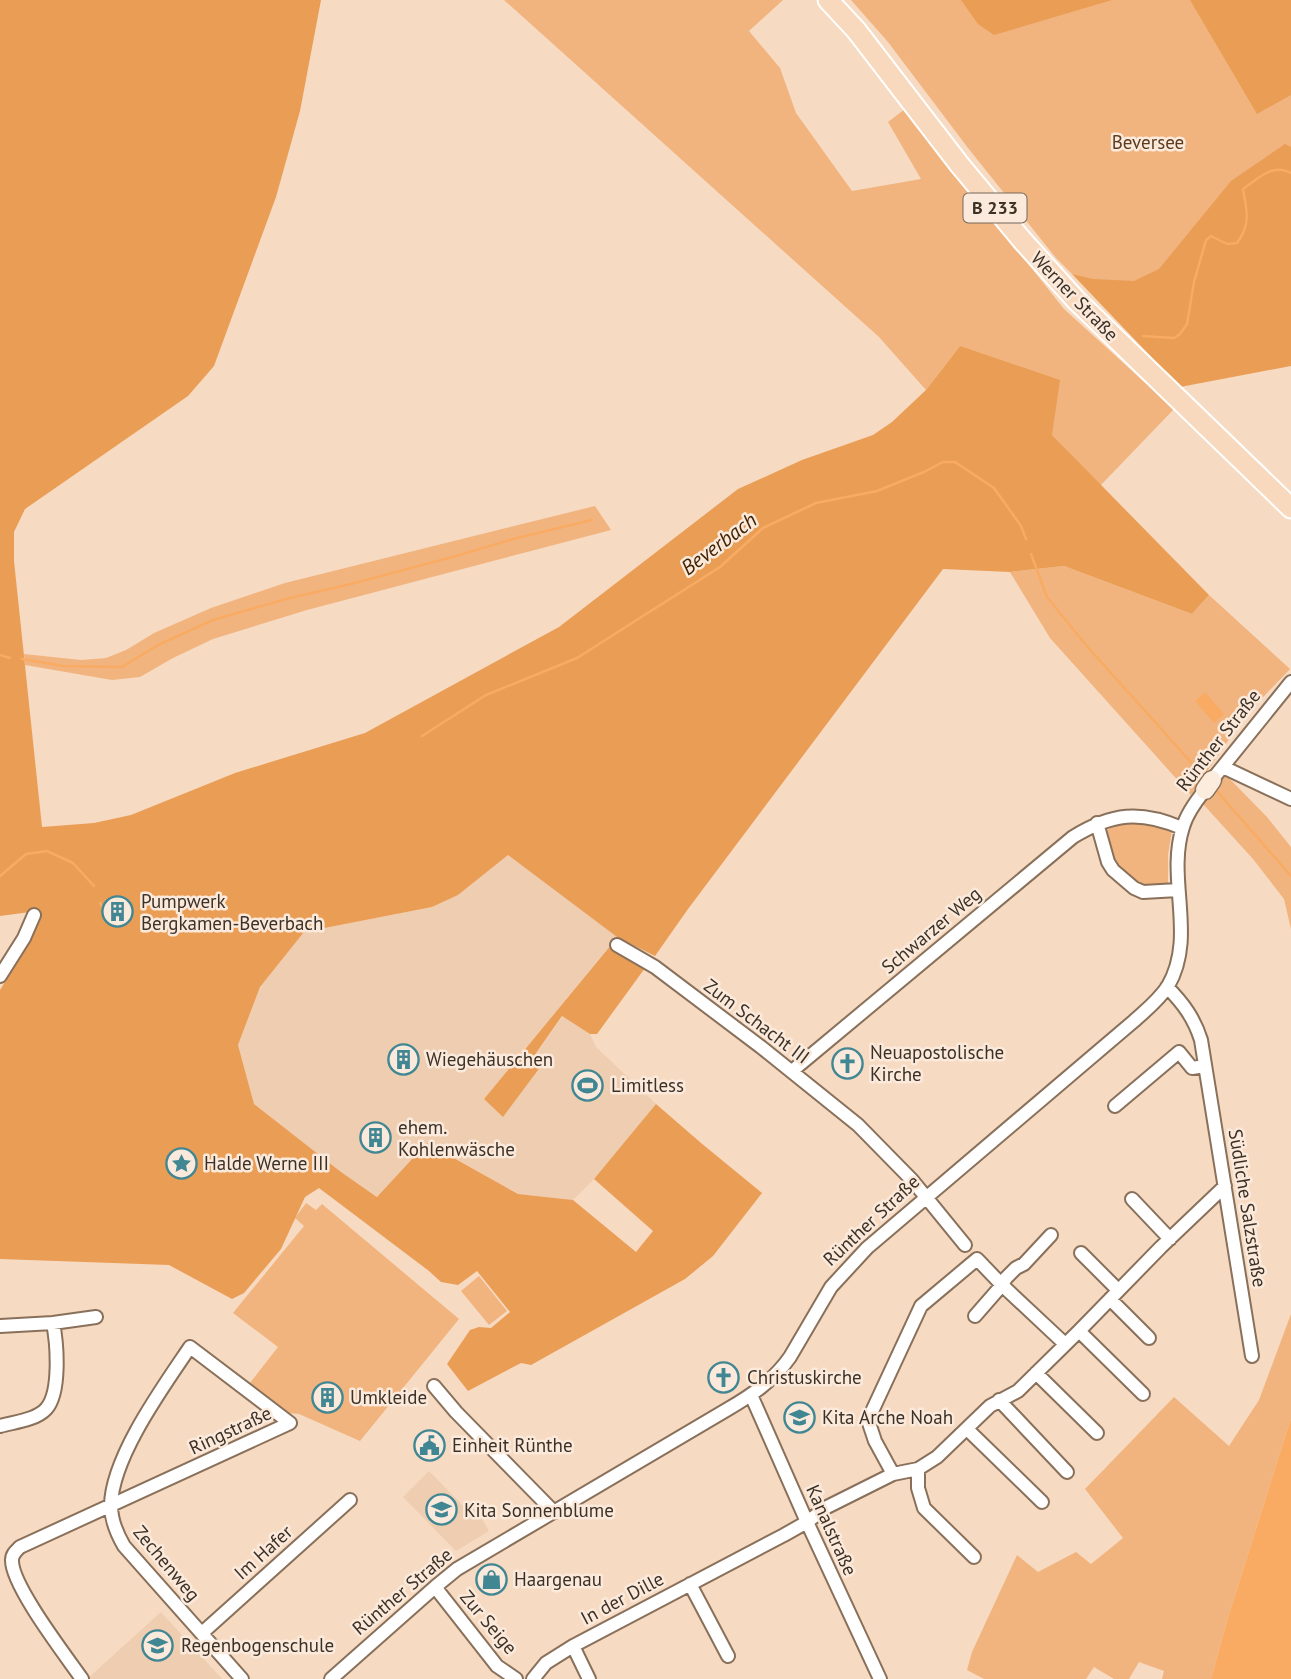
<svg xmlns="http://www.w3.org/2000/svg" width="1291" height="1679" font-family="'PT Sans',sans-serif">
	<rect width="100%" height="100%" fill="#f7dac2"/>
	<path fill="#efcdb0" d="M 508,855 L 617,937 L 484,1099 L 536,1053 L 563,1016 L 590,1034 L 596,1047 L 656,1104 L 594,1179 L 573,1200 L 518,1194 L 428,1143 L 378,1197 L 341,1172 L 254,1104 L 238,1045 L 260,987 L 304,932 L 432,907 L 458,895 Z
		M 429,1471 L 468,1511 L 472,1507 L 479,1514 L 489,1531 L 456,1551 L 403,1497 Z
		M 161,1612 L 222,1679 L 87,1679 Z"/>
	<path fill="#f1b47e" d="M 504,0 L 783,0 L 749,31 L 780,68 L 796,113 L 852,191 L 921,179 L 888,122 L 905,109 L 1064,309 L 1174,409 L 1100,486 L 1052,435 L 960,346 L 926,390 L 879,337 Z
		M 851,0 L 1291,0 L 1291,324 L 1252,338 L 1072,274 L 1056,258 L 968,148 L 888,42 Z
		M 595,506 L 611,530 L 307,610 L 213,639 L 173,658 L 140,677 L 112,680 L 25,665 L 24,654 L 81,660 L 106,658 L 126,650 L 154,633 L 211,608 L 285,583 Z
		M 1064,566 L 1192,614 L 1209,595 L 1290,669 L 1245,716 L 1191,795 L 1050,638 L 1010,572 Z
		M 1224,773 L 1267,817 L 1291,847 L 1291,929 L 1284,899 L 1253,859 L 1203,804 Z
		M 1127,822 L 1148,822 L 1172,830 L 1168,855 L 1168,885 L 1140,886 L 1111,863 L 1105,834 L 1110,826 Z
		M 306,1203 L 316,1210 L 322,1204 L 459,1319 L 360,1441 L 299,1414 L 289,1413 L 250,1383 L 278,1347 L 233,1313 L 304,1226 L 295,1218 Z
		M 479,1276 L 507,1311 L 489,1325 L 461,1291 Z
		M 1291,1314 L 1291,1418 L 1227,1621 L 1211,1679 L 1162,1679 L 1164,1671 L 1139,1662 L 1129,1679 L 1114,1679 L 1094,1667 L 1086,1679 L 984,1679 L 967,1670 L 972,1652 L 1017,1555 L 1038,1572 L 1076,1552 L 1091,1564 L 1123,1538 L 1085,1489 L 1174,1397 L 1229,1446 L 1259,1400 Z"/>
	<path fill="#ea9d55" d="M 0,0 L 321,0 L 300,111 L 276,197 L 214,366 L 188,396 L 25,509 L 14,532 L 14,561 L 42,827 L 94,823 L 131,815 L 235,773 L 365,733 L 559,627 L 738,489 L 802,460 L 873,435 L 892,422 L 926,390 L 960,346 L 1060,380 L 1052,435 L 1209,595 L 1192,614 L 1064,566 L 1010,572 L 943,569 L 688,909 L 655,956 L 617,937 L 508,855 L 458,895 L 432,907 L 304,932 L 260,987 L 238,1045 L 254,1104 L 341,1172 L 377,1197 L 427,1143 L 518,1194 L 573,1200 L 636,1252 L 653,1231 L 594,1179 L 656,1104 L 701,1143 L 762,1193 L 713,1256 L 685,1279 L 531,1365 L 521,1363 L 468,1391 L 447,1364 L 470,1330 L 479,1327 L 491,1328 L 510,1312 L 477,1271 L 458,1285 L 441,1282 L 429,1271 L 319,1188 L 305,1197 L 281,1249 L 244,1293 L 232,1299 L 169,1265 L 0,1259 L 0,990 L 32,938 L 30,912 L 0,916 Z
		M 961,0 L 1112,0 L 994,35 L 978,24 Z
		M 1190,0 L 1291,0 L 1291,95 L 1257,114 Z
		M 1285,144 L 1291,147 L 1291,366 L 1180,387 L 1072,274 L 1093,279 L 1134,281 L 1159,269 L 1231,181 Z
		M 611,945 L 645,968 L 597,1034 L 590,1034 L 562,1016 L 536,1053 L 541,1066 L 503,1117 L 484,1099 Z"/>
	<path fill="#f9ab63" d="M 1205,692 L 1224,714 L 1214,723 L 1195,701 Z
		M 1291,1418 L 1291,1679 L 1211,1679 L 1227,1621 Z"/>
	<g fill="none" stroke-linecap="round" stroke-linejoin="round">
		<path stroke="#f9ab63" stroke-width="2.5" d="M 1143,336 L 1174,338 L 1180,334 L 1187,324 L 1194,282 L 1206,240 L 1211,236 L 1227,244 L 1237,243 C 1251,224 1247,211 1243,189 C 1259,178 1272,163 1291,173
			M 1031,554 L 1047,597 L 1085,644 L 1206,779
			M 0,655 L 10,658
			M 22,659 L 63,666 L 122,667 L 158,645 L 213,620 L 286,599 L 351,584 L 456,556 L 517,538 L 592,520
			M 422,736 L 486,695 L 577,658 L 720,567 L 763,528 L 816,503 L 877,491 L 924,472 L 943,462 L 955,462 L 994,488 L 1021,526 L 1026,539
			M 1215,789 L 1291,876
			M 0,876 L 26,854 L 47,851 L 73,863 L 94,886
			M 100,903 L 108,916"/>
		<defs>
			<path id="street" d="M 1223,767 L 1291,799
				M 1212,780 L 1291,682
				M 1097,823 L 1108,862 L 1113,870 L 1134,888 L 1143,892 L 1178,890
				M 617,945 L 655,967 L 761,1047 L 858,1125 L 912,1180 L 965,1245
				M 0,976 L 24,938 L 34,915
				M 1167,987 C 1183,1003 1194,1018 1201,1040 L 1252,1356
				M 792,1071 L 1073,837 C 1112,813 1140,810 1182,828
				M 1115,1106 L 1179,1052 L 1192,1068 L 1205,1066
				M 1132,1199 L 1170,1239
				M 1081,1253 L 1118,1290
				M 1110,1299 L 1149,1338
				M 975,1316 L 1002,1285 L 1006,1278 L 1016,1268 L 1024,1264 L 1051,1235
				M 0,1326 L 53,1323 L 96,1317
				M 1079,1331 L 1143,1394
				M 1036,1373 L 1097,1433
				M 434,1386 L 456,1412 L 554,1512
				M 751,1395 L 807,1522 L 880,1679
				M 999,1400 L 1067,1472
				M 0,1426 C 14,1422 36,1420 46,1409 C 61,1393 57,1343 53,1323
				M 967,1429 L 1042,1502
				M 918,1469 L 918,1488 L 924,1508 L 974,1557
				M 893,1474 L 875,1441 L 868,1420 L 921,1306 L 977,1259 L 1002,1285 L 1065,1344
				M 690,1584 L 728,1656
				M 435,1587 L 497,1666 L 516,1679
				M 202,1633 L 350,1500
				M 573,1646 L 589,1679
				M 82,1679 C 66,1656 11,1585 12,1560 C 12,1554 16,1551 20,1547 L 290,1423 L 190,1347 C 163,1387 112,1457 111,1505 C 111,1519 117,1534 124,1546 L 242,1679
				M 331,1679 L 435,1587 L 457,1569 L 728,1409 C 752,1395 774,1380 790,1357 L 831,1287 L 867,1248 L 1134,1021 C 1146,1010 1159,1000 1168,986 C 1197,936 1166,879 1183,827 C 1187,813 1196,801 1205,790
				M 533,1679 L 546,1663 L 573,1646 L 784,1535 L 807,1522 L 827,1507 L 893,1474 L 918,1469 L 937,1457 L 990,1406 L 1018,1391 L 1079,1331 L 1161,1247 L 1225,1186"/>
			<path id="secondary" d="M 1205,790 L 1212,780"/>
			<path id="primary" d="M 828,0 L 856,30 L 959,164 L 1022,240 L 1076,300 L 1291,508"/>
		</defs>
		<use href="#street" stroke="#89705a" stroke-width="16"/>
		<use href="#secondary" stroke="#89705a" stroke-width="21"/>
		<use href="#primary" stroke="#fff" stroke-width="23"/>
		<use href="#street" stroke="#fff" stroke-width="12"/>
		<use href="#secondary" stroke="#fbecde" stroke-width="18"/>
		<use href="#primary" stroke="#f8d9bd" stroke-width="19"/>
	</g>
	<defs>
		<symbol id="building-ring" viewBox="-11 -11 22 22"><circle r="9.5" fill="#fbeadb" stroke="#418693" stroke-width="1.5"/><path d="M-4-6H4V6H1V3H-1V6H-4ZM-2.5-4.3h1.7v1.8h-1.7ZM.8-4.3h1.7v1.8H.8ZM-2.5-1h1.7V.8h-1.7ZM.8-1h1.7V.8H.8Z" fill="#418693"/></symbol>
		<symbol id="church-ring" viewBox="-11 -11 22 22"><circle r="9.5" fill="#fbeadb" stroke="#418693" stroke-width="1.5"/><path d="M-1.2-6h2.4v3.5h3.3v2.4h-3.3V6h-2.4V-.1h-3.3v-2.4h3.3Z" fill="#418693"/></symbol>
		<symbol id="stadium-ring" viewBox="-11 -11 22 22"><circle r="9.5" fill="#fbeadb" stroke="#418693" stroke-width="1.5"/><path d="M0-5a6.5 5 0 1 0 0 10a6.5 5 0 1 0 0-10ZM-3.5-1.8h7v3.6h-7Z" fill="#418693"/></symbol>
		<symbol id="sight-ring" viewBox="-11 -11 22 22"><circle r="9.5" fill="#fbeadb" stroke="#418693" stroke-width="1.5"/><path d="M0-6L1.8-2.2L6-1.7L2.9 1.2L3.7 5.4L0 3.3L-3.7 5.4L-2.9 1.2L-6-1.7L-1.8-2.2Z" fill="#418693"/></symbol>
		<symbol id="school-ring" viewBox="-11 -11 22 22"><circle r="9.5" fill="#fbeadb" stroke="#418693" stroke-width="1.5"/><path d="M0-5L7-2L0 1L-7-2ZM-4 1L0 2.5L4 1V4Q0 6-4 4Z" fill="#418693"/></symbol>
		<symbol id="civic-ring" viewBox="-11 -11 22 22"><circle r="9.5" fill="#fbeadb" stroke="#418693" stroke-width="1.5"/><path d="M-.6-6.5H3V-4.5H.6V-3L4-1V1h2V6H-6V1h2V-1L-.6-3ZM-1.2 2.5V6h2.4V2.5Z" fill="#418693"/></symbol>
		<symbol id="shop-ring" viewBox="-11 -11 22 22"><circle r="9.5" fill="#fbeadb" stroke="#418693" stroke-width="1.5"/><path d="M-5-2.5h2.3a2.7 3.5 0 0 1 5.4 0H5L5.5 6h-11ZM-1.5-2.5h3a1.5 2.3 0 0 0-3 0Z" fill="#418693"/></symbol>
	</defs>
	<g fill-rule="evenodd">
		<use href="#building-ring" x="100" y="894" width="35" height="35"/>
		<use href="#building-ring" x="386" y="1042" width="35" height="35"/>
		<use href="#church-ring" x="830" y="1046" width="35" height="35"/>
		<use href="#stadium-ring" x="570" y="1068" width="35" height="35"/>
		<use href="#building-ring" x="358" y="1120" width="35" height="35"/>
		<use href="#sight-ring" x="164" y="1146" width="35" height="35"/>
		<use href="#church-ring" x="706" y="1360" width="35" height="35"/>
		<use href="#building-ring" x="310" y="1380" width="35" height="35"/>
		<use href="#school-ring" x="782" y="1400" width="35" height="35"/>
		<use href="#civic-ring" x="412" y="1428" width="35" height="35"/>
		<use href="#school-ring" x="424" y="1492" width="35" height="35"/>
		<use href="#shop-ring" x="474" y="1562" width="35" height="35"/>
		<use href="#school-ring" x="140" y="1628" width="35" height="35"/>
	</g>
	<g text-anchor="middle" stroke-width="5" stroke-linejoin="round" paint-order="stroke">
		<rect fill="#fbeadb" stroke="#75685d" stroke-width="2" x="963.5" y="193.5" width="63" height="29" rx="5"/>
		<g font-size="18" font-weight="bold" fill="#3c3127">
			<text x="995" y="214">B 233</text>
		</g>
		<g font-size="19" fill="#5b3b1d" stroke="#fbeadb">
			<text x="1148" y="149">Beversee</text>
		</g>
		<g font-size="19" fill="#3c3127" stroke="#fbeadb">
			<text transform="translate(1075 296) rotate(46)" y="7">Werner Straße</text>
			<text transform="translate(1218 740) rotate(-52)" y="7">Rünther Straße</text>
			<text transform="translate(931 930) rotate(-40)" y="7">Schwarzer Weg</text>
			<text transform="translate(757 1021) rotate(37)" y="7">Zum Schacht III</text>
			<text transform="translate(1248 1208) rotate(81)" y="7">Südliche Salzstraße</text>
			<text transform="translate(871 1220) rotate(-43)" y="7">Rünther Straße</text>
			<text transform="translate(230 1430) rotate(-25)" y="7">Ringstraße</text>
			<text transform="translate(832 1530) rotate(66)" y="7">Kanalstraße</text>
			<text transform="translate(263 1552) rotate(-42)" y="7">Im Hafer</text>
			<text transform="translate(167 1563) rotate(50)" y="7">Zechenweg</text>
			<text transform="translate(402 1591) rotate(-40)" y="7">Rünther Straße</text>
			<text transform="translate(622 1598) rotate(-28)" y="7">In der Dille</text>
			<text transform="translate(489 1622) rotate(50)" y="7">Zur Seige</text>
		</g>
		<g font-size="19" fill="#3c3127" stroke="#fbeadb" text-anchor="start">
			<text x="141" y="908">Pumpwerk<tspan x="141" dy="22">Bergkamen-Beverbach</tspan></text>
			<text x="870" y="1059">Neuapostolische<tspan x="870" dy="22">Kirche</tspan></text>
			<text x="426" y="1066">Wiegehäuschen</text>
			<text x="611" y="1092">Limitless</text>
			<text x="398" y="1134">ehem.<tspan x="398" dy="22">Kohlenwäsche</tspan></text>
			<text x="204" y="1170">Halde Werne III</text>
			<text x="747" y="1384">Christuskirche</text>
			<text x="350" y="1404">Umkleide</text>
			<text x="822" y="1424">Kita Arche Noah</text>
			<text x="452" y="1452">Einheit Rünthe</text>
			<text x="464" y="1517">Kita Sonnenblume</text>
			<text x="514" y="1586">Haargenau</text>
			<text x="181" y="1652">Regenbogenschule</text>
		</g>
		<g font-size="21" font-style="italic" fill="#432505" stroke="#fbeadb">
			<text transform="translate(719 544) rotate(-37)" y="7">Beverbach</text>
		</g>
	</g>
</svg>
